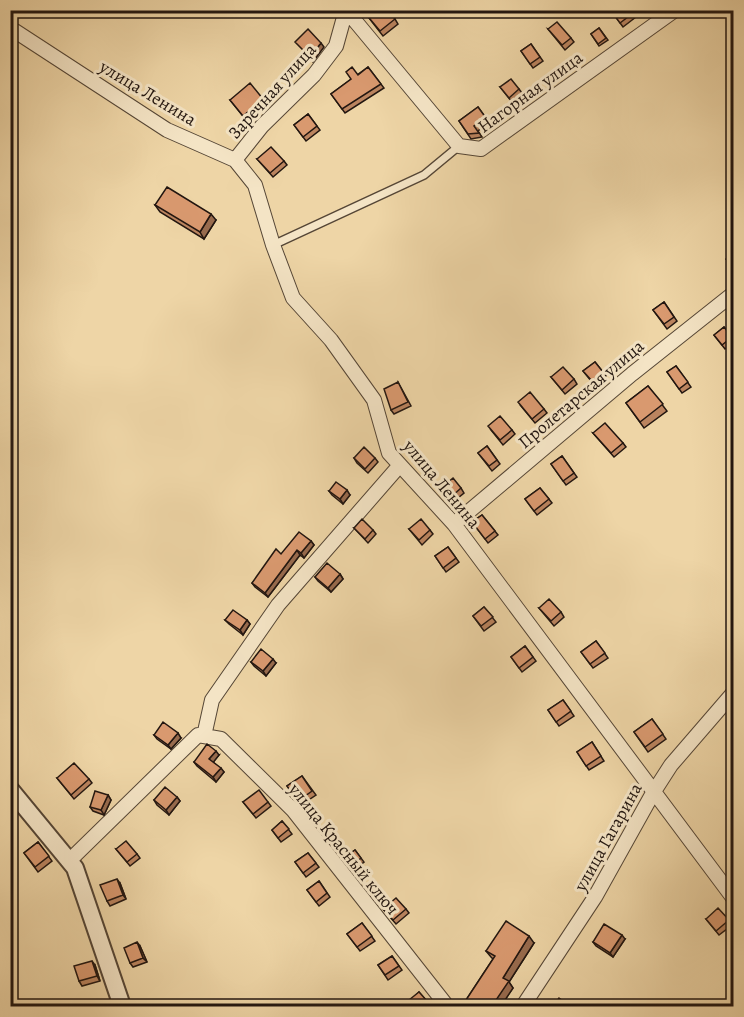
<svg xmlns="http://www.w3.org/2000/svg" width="744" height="1017" font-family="Alegreya,serif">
	<rect width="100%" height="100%" fill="#eed5a6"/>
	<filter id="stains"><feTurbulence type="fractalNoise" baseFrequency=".00333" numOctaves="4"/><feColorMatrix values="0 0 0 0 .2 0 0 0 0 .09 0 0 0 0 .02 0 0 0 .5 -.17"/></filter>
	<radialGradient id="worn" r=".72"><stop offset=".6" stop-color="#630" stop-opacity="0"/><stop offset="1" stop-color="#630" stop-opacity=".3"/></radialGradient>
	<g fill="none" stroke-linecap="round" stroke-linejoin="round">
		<defs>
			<path id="service" d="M 273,245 L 424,175 L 459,146"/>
			<path id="minor" d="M 346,10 L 459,146 L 481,149 L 675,10
				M 15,31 L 167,130 L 235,160 L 255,185 L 273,245 L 293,298 L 331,340 L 374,400 L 389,453 L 454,524 L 734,899
				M 235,160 L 262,126 L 314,75 L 336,46 L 346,10
				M 454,524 L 632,374 L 734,293
				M 204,736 L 212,700 L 278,605 L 400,465
				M 69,861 L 198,735 L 221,739 L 293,810 L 447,1006
				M 523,1006 L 595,897 L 653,793 L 671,765 L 734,692"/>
			<path id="tertiary" d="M 10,789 L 75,868 L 122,1006"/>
		</defs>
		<use href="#service" stroke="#554636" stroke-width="10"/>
		<use href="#minor" stroke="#554636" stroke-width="16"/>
		<use href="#tertiary" stroke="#554636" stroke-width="20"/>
		<use href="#service" stroke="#f4e4c5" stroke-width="7"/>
		<use href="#minor" stroke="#f4e4c5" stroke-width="14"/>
		<use href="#tertiary" stroke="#f4e4c5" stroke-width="16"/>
	</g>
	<path fill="#bb845f" stroke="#221610" stroke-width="1.5" d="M 615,10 L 645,10 L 623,27 L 612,12 Z
		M 365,13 L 395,19 L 398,24 L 383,36 Z
		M 599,28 L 608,40 L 599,46 L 591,34 Z
		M 548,29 L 571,38 L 574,42 L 565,50 Z
		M 531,44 L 543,61 L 533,68 L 521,51 Z
		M 368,67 L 384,88 L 345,113 L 331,94 Z
		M 500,87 L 519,89 L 522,93 L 512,102 Z
		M 263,99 L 266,103 L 246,120 L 230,100 Z
		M 478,107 L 489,122 L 478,131 L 482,137 L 471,139 L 459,121 Z
		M 308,114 L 320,130 L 306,141 L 294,125 Z
		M 257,159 L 284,161 L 287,165 L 273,177 Z
		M 155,205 L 216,220 L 204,239 L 160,212 Z
		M 664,302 L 677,321 L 667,329 L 653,310 Z
		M 724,327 L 734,339 L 734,342 L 725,349 L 714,335 Z
		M 595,362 L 606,376 L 595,386 L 583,371 Z
		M 676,366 L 691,387 L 682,393 L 667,372 Z
		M 551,377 L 574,379 L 577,384 L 565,394 Z
		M 398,382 L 411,406 L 394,414 L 391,410 Z
		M 648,386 L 667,411 L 644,428 L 626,403 Z
		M 521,406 L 544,409 L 547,413 L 535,423 Z
		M 491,430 L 512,430 L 515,434 L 503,445 Z
		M 593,433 L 623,443 L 626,447 L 614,457 Z
		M 487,446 L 500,464 L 492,471 L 478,453 Z
		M 562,456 L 577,477 L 566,485 L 551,464 Z
		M 354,458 L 375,458 L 378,462 L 368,473 L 357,463 Z
		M 441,488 L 461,488 L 464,493 L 453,502 Z
		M 540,488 L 552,503 L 537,515 L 525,499 Z
		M 329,491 L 350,495 L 343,504 L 332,495 Z
		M 482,515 L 498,535 L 488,543 L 472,522 Z
		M 354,528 L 373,530 L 376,534 L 368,543 Z
		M 409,529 L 430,530 L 433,534 L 422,545 Z
		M 311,541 L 314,545 L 304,558 L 300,555 L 268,597 L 255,587 L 252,583 L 281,554 Z
		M 448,547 L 459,562 L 446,572 L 435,556 Z
		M 340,574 L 343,579 L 331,592 L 318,581 L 315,577 Z
		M 484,607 L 496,622 L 484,631 L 473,616 Z
		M 539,608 L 561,612 L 564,617 L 554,626 Z
		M 225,620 L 247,620 L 250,624 L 243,635 L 229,624 Z
		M 596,641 L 608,658 L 593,668 L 581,652 Z
		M 525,646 L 536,661 L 522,672 L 511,657 Z
		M 251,662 L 276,663 L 266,676 L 254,666 Z
		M 563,700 L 574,716 L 559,726 L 548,710 Z
		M 652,719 L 666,739 L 648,752 L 634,732 Z
		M 154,735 L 181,738 L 171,749 L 157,739 Z
		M 592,742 L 604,761 L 589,770 L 577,752 Z
		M 219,755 L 213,762 L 224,772 L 216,782 L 197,766 L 194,762 Z
		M 302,776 L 316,795 L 301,805 L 287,786 Z
		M 57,778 L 89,779 L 92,783 L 74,799 Z
		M 108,795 L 111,800 L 104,815 L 93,811 L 90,807 Z
		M 177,797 L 180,801 L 169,815 L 157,805 L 154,800 Z
		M 243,802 L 268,802 L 271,806 L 256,818 Z
		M 282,821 L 292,834 L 281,842 L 272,830 Z
		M 38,842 L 52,861 L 38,872 L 24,853 Z
		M 116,849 L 137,854 L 140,858 L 130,866 Z
		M 355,850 L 364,862 L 353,871 L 344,858 Z
		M 308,853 L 319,867 L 306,877 L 295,862 Z
		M 319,881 L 330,897 L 319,906 L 307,890 Z
		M 120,883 L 126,899 L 110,906 L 107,901 Z
		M 383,909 L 406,909 L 409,913 L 396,924 Z
		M 706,919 L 729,920 L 732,925 L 719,935 Z
		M 362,923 L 375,941 L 360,951 L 347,934 Z
		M 625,939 L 613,957 L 596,946 L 593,942 Z
		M 534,943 L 509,982 L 513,988 L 501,1006 L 470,1006 L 466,1000 L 493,959 L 491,957 L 486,951 Z
		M 140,946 L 147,962 L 133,967 L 130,963 Z
		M 392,956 L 402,970 L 388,980 L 378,965 Z
		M 95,965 L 100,981 L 82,986 L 79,981 Z
		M 419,992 L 431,1006 L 406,1006 Z"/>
	<path fill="#986b4e" stroke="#221610" stroke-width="1.5" d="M 321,43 L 324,47 L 313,62 L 310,57 Z
		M 211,214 L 216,220 L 204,239 L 200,232 Z
		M 347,490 L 350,495 L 343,504 L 340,499 Z
		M 311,541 L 314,545 L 304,558 L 301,553 Z
		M 297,550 L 300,555 L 268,597 L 265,593 Z
		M 340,574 L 343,579 L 331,592 L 328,588 Z
		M 247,620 L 250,624 L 243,635 L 240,630 Z
		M 273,659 L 276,663 L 266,676 L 263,671 Z
		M 178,733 L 181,738 L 171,749 L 168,745 Z
		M 216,751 L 219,755 L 212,764 L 209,759 Z
		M 221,768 L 224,772 L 216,782 L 213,777 Z
		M 108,795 L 111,800 L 104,815 L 101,810 Z
		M 177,797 L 180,801 L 169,815 L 166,810 Z
		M 117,879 L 120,883 L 126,899 L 123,895 Z
		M 622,935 L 625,939 L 613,957 L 610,953 Z
		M 529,936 L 534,943 L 509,982 L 513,988 L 501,1006 L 492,1006 L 503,978 Z
		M 137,942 L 140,946 L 147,962 L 143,958 Z
		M 92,961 L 95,965 L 100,981 L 97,976 Z"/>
	<path fill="#d9996f" stroke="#221610" stroke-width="1.5" d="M 367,10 L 387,10 L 395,19 L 380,31 L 365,13 Z
		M 615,10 L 637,10 L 620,23 L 612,12 Z
		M 557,22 L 571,38 L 562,45 L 548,29 Z
		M 599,28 L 606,38 L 598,44 L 591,34 Z
		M 308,29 L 321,43 L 310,57 L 295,42 Z
		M 531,44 L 540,57 L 530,64 L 521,51 Z
		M 352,67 L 358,75 L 368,67 L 381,84 L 342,109 L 331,94 L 351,79 L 346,72 Z
		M 511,79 L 519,89 L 509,98 L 500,87 Z
		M 250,83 L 263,99 L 243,116 L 230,100 Z
		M 478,107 L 486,118 L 474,126 L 479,133 L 468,134 L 459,121 Z
		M 308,114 L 317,126 L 303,137 L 294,125 Z
		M 271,147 L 284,161 L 270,173 L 257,159 Z
		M 167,187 L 211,214 L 200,232 L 155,205 Z
		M 734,253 L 734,267 L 726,259 Z
		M 664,302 L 674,317 L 664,324 L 653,310 Z
		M 724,327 L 732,337 L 722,345 L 714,335 Z
		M 595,362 L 603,372 L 592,381 L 583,371 Z
		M 676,366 L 688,382 L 679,389 L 667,372 Z
		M 563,367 L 574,379 L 562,390 L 551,377 Z
		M 398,382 L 408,402 L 391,410 L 384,389 Z
		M 648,386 L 663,404 L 640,422 L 626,403 Z
		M 530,392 L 544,409 L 532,419 L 518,402 Z
		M 500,416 L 512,430 L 500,440 L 488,426 Z
		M 605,423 L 623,443 L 611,453 L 593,433 Z
		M 487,446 L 497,460 L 489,466 L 478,453 Z
		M 364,447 L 375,458 L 365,469 L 354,458 Z
		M 562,456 L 574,473 L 563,481 L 551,464 Z
		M 453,478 L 461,488 L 450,498 L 441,488 Z
		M 336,482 L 347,490 L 340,499 L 329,491 Z
		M 540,488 L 549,499 L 534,511 L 525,499 Z
		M 482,515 L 495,531 L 485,539 L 472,522 Z
		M 362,519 L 373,530 L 365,539 L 354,528 Z
		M 421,519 L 430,530 L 419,540 L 409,529 Z
		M 299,532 L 311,541 L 301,553 L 297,550 L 265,593 L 252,583 L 276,549 L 281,554 Z
		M 448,547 L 456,558 L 443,568 L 435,556 Z
		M 327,563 L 340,574 L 328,588 L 315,577 Z
		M 549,599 L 561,612 L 551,621 L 539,608 Z
		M 484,607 L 493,617 L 481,626 L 473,616 Z
		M 233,610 L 247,620 L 240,630 L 225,620 Z
		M 596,641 L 605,653 L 590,664 L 581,652 Z
		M 525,646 L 533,657 L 519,668 L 511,657 Z
		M 261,649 L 273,659 L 263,671 L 251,662 Z
		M 563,700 L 571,711 L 556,722 L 548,710 Z
		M 652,719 L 663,734 L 645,747 L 634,732 Z
		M 163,722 L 178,733 L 168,745 L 154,735 Z
		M 592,742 L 601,756 L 586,766 L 577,752 Z
		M 207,744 L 216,751 L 209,759 L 221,768 L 213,777 L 194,762 Z
		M 74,763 L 89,779 L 71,795 L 57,778 Z
		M 302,776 L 312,791 L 298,801 L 287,786 Z
		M 165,787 L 177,797 L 166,810 L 154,800 Z
		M 259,790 L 268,802 L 253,814 L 243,802 Z
		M 95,791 L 108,795 L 101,810 L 90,807 Z
		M 282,821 L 289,829 L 278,838 L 272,830 Z
		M 734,832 L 734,848 L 729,842 L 733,839 L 730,835 Z
		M 126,841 L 137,854 L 127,862 L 116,849 Z
		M 38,842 L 49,856 L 35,867 L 24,853 Z
		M 355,850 L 361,858 L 350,867 L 344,858 Z
		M 308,853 L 316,863 L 303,873 L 295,862 Z
		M 117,879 L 123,895 L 107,901 L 100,885 Z
		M 319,881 L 327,893 L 316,902 L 307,890 Z
		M 396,898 L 406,909 L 393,920 L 383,909 Z
		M 718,908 L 729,920 L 716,931 L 706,919 Z
		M 506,921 L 529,936 L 503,978 L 509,981 L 492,1006 L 476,1006 L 466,1000 L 495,956 L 486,951 Z
		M 362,923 L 372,936 L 357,947 L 347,934 Z
		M 604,924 L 622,935 L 610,953 L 593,942 Z
		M 137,942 L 143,958 L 130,963 L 124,948 Z
		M 392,956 L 399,966 L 385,975 L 378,965 Z
		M 92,961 L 97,976 L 79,981 L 74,966 Z
		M 419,992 L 428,1002 L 422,1006 L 406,1006 L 404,1004 Z
		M 559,998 L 570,1006 L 553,1006 Z"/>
	<g text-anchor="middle" stroke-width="6" stroke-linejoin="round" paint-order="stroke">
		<g font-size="18" fill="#221610" stroke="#f4e4c5">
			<text transform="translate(272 91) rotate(-48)" y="6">Заречная улица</text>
			<text transform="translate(530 92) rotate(-36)" y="6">Нагорная улица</text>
			<text transform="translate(148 93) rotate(31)" y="6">улица Ленина</text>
			<text transform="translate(581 394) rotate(-40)" y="6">Пролетарская улица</text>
			<text transform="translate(442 484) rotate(50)" y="6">улица Ленина</text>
			<text transform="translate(608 837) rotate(-61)" y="6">улица Гагарина</text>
			<text transform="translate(344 849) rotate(51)" y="6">улица Красный ключ</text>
		</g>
	</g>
	<rect width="744" height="1017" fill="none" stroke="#eed5a6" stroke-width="36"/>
	<rect x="12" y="12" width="720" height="993" fill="none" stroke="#221610" stroke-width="3"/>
	<rect x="18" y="18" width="708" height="981" fill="none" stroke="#221610" stroke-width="1.5"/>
	<rect width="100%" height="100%" filter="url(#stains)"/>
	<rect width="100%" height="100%" fill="url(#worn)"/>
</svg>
